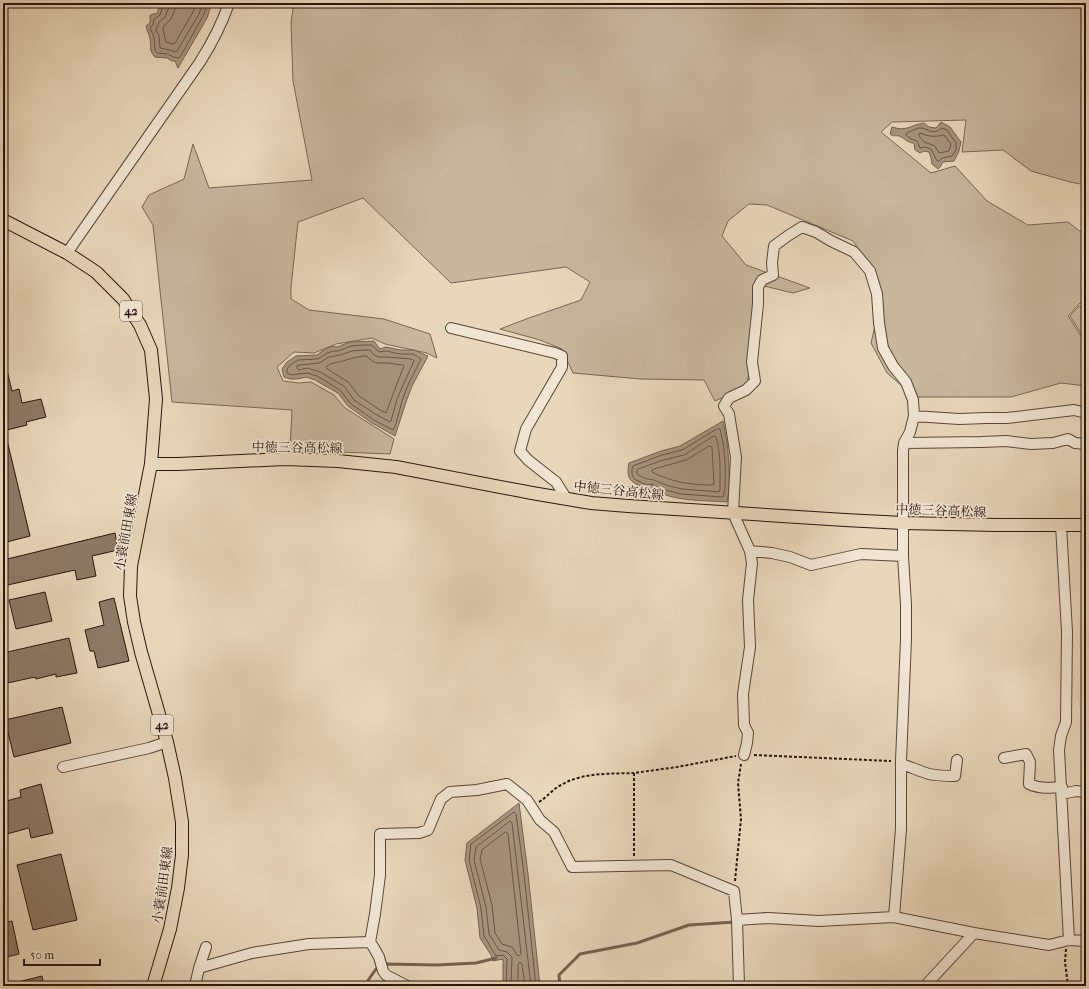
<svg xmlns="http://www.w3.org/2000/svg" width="1089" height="989" font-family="'IM FELL French Canon','Noto Serif JP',serif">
	<rect width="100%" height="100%" fill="#e9d7bb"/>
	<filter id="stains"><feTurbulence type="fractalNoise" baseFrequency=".005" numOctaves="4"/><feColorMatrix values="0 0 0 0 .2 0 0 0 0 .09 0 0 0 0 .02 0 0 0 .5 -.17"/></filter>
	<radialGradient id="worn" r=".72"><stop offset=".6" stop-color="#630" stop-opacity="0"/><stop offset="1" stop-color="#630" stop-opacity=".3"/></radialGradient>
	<path fill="#c8b69d" stroke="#786654" d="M 294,3 L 1086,3 L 1086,185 L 1070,182 L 1031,171 L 1003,150 L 962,152 L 966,120 L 892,122 L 881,132 L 931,173 L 955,166 L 987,201 L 1028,225 L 1068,222 L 1086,236 L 1086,307 L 1080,303 L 1068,316 L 1085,342 L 1086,342 L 1086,386 L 1061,383 L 1011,397 L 915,397 L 887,373 L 871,343 L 878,313 L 874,270 L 853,241 L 767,205 L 749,204 L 728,221 L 722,236 L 746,265 L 810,288 L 793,293 L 760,285 L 747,387 L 715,401 L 704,380 L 641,379 L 573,373 L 562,349 L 540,340 L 500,329 L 529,318 L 581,300 L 590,282 L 566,267 L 451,283 L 363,198 L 298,222 L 291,287 L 291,299 L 309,310 L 384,319 L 430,334 L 437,358 L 427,353 L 385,344 L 372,338 L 336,344 L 314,353 L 294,352 L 277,367 L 283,381 L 299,383 L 311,382 L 334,395 L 345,408 L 394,439 L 390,454 L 290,450 L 292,410 L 172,402 L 153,225 L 142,207 L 149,195 L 184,179 L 193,144 L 209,188 L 312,180 L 293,81 L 291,22 Z
		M 1079,306 L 1086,309 L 1086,341 L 1070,316 Z"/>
	<path fill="#a89580" stroke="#756252" d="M 161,3 L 212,3 L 207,18 L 178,68 L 175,61 L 172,61 L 167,58 L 155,57 C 148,49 152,48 150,39 C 149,34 147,31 146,26 L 150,23 L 150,15 L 157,13 Z
		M 941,122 L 950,127 L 961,142 L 959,151 L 954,161 L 943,162 L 940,167 L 938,169 L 932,164 L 931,158 L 929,152 L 924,151 L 920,153 L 915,150 L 914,143 C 907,143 905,138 899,136 C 895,135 894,137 890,134 L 892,127 C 907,132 910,125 924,123 L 929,127 L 936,128 Z
		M 374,341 L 380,349 L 386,347 L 401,350 L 414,350 L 428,356 L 412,386 L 406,402 L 395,436 L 372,423 L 348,406 L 338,393 L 315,380 L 306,377 L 298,379 L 290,379 L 284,377 L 282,369 L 287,362 L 296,356 L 317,355 L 325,349 L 334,346 L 337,347 L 350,342 Z
		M 723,421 C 724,428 726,435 727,442 C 729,462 731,483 727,502 C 702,500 672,502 651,488 L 648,490 C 634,482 625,483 629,463 L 661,451 L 680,446 Z
		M 519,803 L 528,874 L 540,986 L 503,986 L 503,959 L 493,961 L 491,955 L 480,938 L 477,908 L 465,860 L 467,843 Z"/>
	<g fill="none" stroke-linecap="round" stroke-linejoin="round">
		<path stroke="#685546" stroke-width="1" d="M 164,3 L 160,15 L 154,19 L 153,24 L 150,28 L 154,37 L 155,50 L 157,53 L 168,54 L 173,57 L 178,58 L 180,57 L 203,16 L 208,3
			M 169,3 L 169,7 L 165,17 L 159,22 L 156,30 L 159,36 L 160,48 L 170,50 L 175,52 L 177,51 L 199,14 L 203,3
			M 175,3 L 175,9 L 171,19 L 164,26 L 163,29 L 166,42 L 173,44 L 175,43 L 193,12 L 196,3
			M 919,128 C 929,127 930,137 942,128 L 947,130 L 956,143 L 956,150 L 952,156 L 942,158 L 939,161 L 937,161 L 931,149 L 925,147 L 920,148 L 917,141 L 911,139 L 906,135 L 907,133 Z
			M 920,133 C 930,137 934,137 944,135 L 951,144 L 949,151 L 939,153 L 935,146 L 924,142 L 919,136 Z
			M 364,345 L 372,345 L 379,352 L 386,351 L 400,354 L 413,354 L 421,359 L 408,385 L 402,401 L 396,424 L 393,430 L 374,420 L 351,404 L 340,390 L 317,376 L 307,373 L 291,375 L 287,373 L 287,369 L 290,365 L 298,360 L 318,359 L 327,353 L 334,351 L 338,351 L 351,346 Z
			M 364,350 L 370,350 L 374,355 L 378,357 L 386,357 L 412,359 L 414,361 L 404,383 L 397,399 L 391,421 L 390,422 L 377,415 L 354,400 L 344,386 L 320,372 L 307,368 L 299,370 L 297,368 L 297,366 L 300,365 L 319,363 L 329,357 L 334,356 L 340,355 L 352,351 Z
			M 366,356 C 376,364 374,363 387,363 C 392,363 398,365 403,365 L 404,366 L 398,381 L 386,413 L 380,410 L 359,396 L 348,382 L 326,368 L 327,366 C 332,362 337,363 343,361 C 352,358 356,357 366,356 Z
			M 717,429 L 720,429 C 721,434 722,438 723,442 C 725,454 727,488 723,497 L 681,494 L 659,488 L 652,484 L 647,485 L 634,479 L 632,474 L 632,469 L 633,466 L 662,455 L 682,450 Z
			M 714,436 L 716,437 C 721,452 720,475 720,490 L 719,492 L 682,489 L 669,486 L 661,483 L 654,480 L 647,479 L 638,475 L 637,473 L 637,470 L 638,469 L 663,460 L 684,455 Z
			M 710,446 L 712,447 L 714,484 L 712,485 C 691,485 671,482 652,472 L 652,470 L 654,469 L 686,460 Z
			M 506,832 L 508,834 L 521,954 L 519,956 L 517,955 L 512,947 L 502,944 L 495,933 L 492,905 L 480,859 L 482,850 Z
			M 506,986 L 507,959 L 503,955 L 496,956 L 484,936 L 481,908 L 469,860 L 471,844 L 514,812 L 516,814 L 524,874 L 536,986
			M 511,986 L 512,957 L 507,952 L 499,950 L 489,934 L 486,907 L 474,860 L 476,847 L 510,821 L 512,823 L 531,986
			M 518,986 L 518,964 L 520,962 L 522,964 L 525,986"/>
		<path stroke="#756252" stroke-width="3" d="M 364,986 L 376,969 L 386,964 L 437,965 L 476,963 L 496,958
			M 560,986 L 559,975 L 580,954 L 637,943 L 689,925 L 735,922"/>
	</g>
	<path fill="#8d7a67" stroke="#29150c" d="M 3,366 L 6,366 L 12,391 L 19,389 L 22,403 L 41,399 L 46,417 L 26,422 L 27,425 L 3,431 Z
		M 3,436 L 6,436 L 30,536 L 3,543 Z
		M 115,533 L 118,550 L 92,556 L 96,576 L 77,580 L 75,570 L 3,586 L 3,560 Z
		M 45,592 L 52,621 L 16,629 L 9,600 Z
		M 114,598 L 129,661 L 98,668 L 94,651 L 90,651 L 85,630 L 104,625 L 99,602 Z
		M 69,638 L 77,673 L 56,677 L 56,674 L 36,679 L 35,677 L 3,684 L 3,653 Z
		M 62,707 L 71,743 L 14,757 L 5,720 Z
		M 41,784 L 53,833 L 31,838 L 29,828 L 3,835 L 3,802 L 21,797 L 20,790 Z
		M 61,854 L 77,920 L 33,930 L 17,865 Z
		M 12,921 L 19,954 L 3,958 L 3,923 Z
		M 42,976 L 44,986 L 14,986 L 14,983 Z"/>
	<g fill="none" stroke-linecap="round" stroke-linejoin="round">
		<defs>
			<path id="minor" d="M 67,253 L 200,62 C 212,43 222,24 229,3
				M 451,328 L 555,353 L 562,356 L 562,367 L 526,429 L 520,451 L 528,460 L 556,482 L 566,498
				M 914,416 L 959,419 L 986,418 L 1007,418 L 1074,410 L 1086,413
				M 904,443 L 982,442 L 1006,441 L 1031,444 L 1053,443 L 1068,439 L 1075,443 L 1086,444
				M 1061,525 L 1067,632 L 1066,722 L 1061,736 L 1059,750 L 1069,940
				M 750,551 L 772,553 L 790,557 L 811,565 L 861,554 L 903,556
				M 744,755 L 747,743 L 748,733 L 744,725 L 743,694 L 750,647 L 748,600 L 752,563 L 750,551 L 733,513 L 736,457 L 729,414 L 724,406 L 729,398 L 746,390 L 755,381 L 752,362 L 758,304 L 758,287 L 762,280 L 773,275 L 772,263 L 774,246 L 789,235 L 802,227 L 816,232 L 831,241 L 854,252 L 870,271 L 877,294 L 879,323 L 883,348 L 893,366 L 906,382 L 913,400 L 914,416 L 910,432 L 904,443 L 903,451 L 903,556 L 906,605 L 906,639 L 901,761 L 901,829 L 894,917
				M 1004,758 L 1026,754 L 1030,762 L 1029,784 C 1040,789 1050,788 1062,787
				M 901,764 C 911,767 919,771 929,774 C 938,776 946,776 955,776 L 957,760
				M 63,767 L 149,748 L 167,742
				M 1062,794 L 1076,791 L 1086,792
				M 737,920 L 739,986
				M 199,968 L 252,953 L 309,944 L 370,942
				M 195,986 L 199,968 L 206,947
				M 407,986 L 386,975 L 383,971 L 379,957 L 374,948 L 370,942 L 375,914 L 380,875 L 380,834 L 419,833 L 428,830 L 441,799 L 450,792 L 477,790 L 507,784 L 527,800 L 540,820 L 554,832 L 572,867 L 671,865 L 734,891 L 737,920 L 768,918 L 819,921 L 894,917 L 974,933 L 1049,945 L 1069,940 L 1086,941
				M 925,986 L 974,933"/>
			<path id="major" d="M 3,220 L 67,253 L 96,272 L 123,299 L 140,325 L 151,350 L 156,399 L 151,464 L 131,566 L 130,596 L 134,622 L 141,652 L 167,742 L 175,778 L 182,822 L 182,855 L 178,888 L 170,929 L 153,986
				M 151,464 L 178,464 L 285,459 L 338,461 L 396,467 L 532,493 L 591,503 L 628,506 L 845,520 L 903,523 L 997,525 L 1086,525"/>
		</defs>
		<use href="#minor" stroke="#594638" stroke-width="12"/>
		<use href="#major" stroke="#29150c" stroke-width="14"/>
		<path stroke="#29150c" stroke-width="2" stroke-dasharray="3 2" stroke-linecap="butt" d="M 754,755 L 891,761
			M 539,802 C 547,797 553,789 561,785 C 583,772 611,774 634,773
			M 634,856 L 634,773 L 677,767 L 736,756
			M 735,881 L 741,819 L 738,783 L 741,764
			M 1066,949 L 1065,962 L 1068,986"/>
		<use href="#minor" stroke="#f1e5d3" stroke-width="10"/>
		<use href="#major" stroke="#e9d7bb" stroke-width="12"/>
	</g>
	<g text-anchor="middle" stroke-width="3.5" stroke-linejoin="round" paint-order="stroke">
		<g fill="#f1e5d3" stroke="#655348" stroke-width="1">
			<rect x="120" y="301" width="22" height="20" rx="3"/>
			<rect x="151" y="715" width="22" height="20" rx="3"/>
		</g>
		<g font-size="12" font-weight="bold" fill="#29150c">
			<text x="131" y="315">42</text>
			<text x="162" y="729">42</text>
		</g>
		<g font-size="13" fill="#29150c" stroke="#f1e5d3">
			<text transform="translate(297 447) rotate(1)" y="5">中徳三谷高松線</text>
			<text transform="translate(619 490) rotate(6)" y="5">中徳三谷高松線</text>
			<text transform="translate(941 510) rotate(2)" y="5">中徳三谷高松線</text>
			<text transform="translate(125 532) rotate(-80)" y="5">小蓑前田東線</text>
			<text transform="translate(162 885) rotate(-82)" y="5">小蓑前田東線</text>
		</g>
	</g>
	<rect width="1089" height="989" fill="none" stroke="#e9d7bb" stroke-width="16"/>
	<rect x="4" y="4" width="1081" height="981" fill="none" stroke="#29150c" stroke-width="2"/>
	<rect x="8" y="8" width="1073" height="973" fill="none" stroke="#29150c"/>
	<path d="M24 959v6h76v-6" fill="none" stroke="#29150c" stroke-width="2"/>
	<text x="30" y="959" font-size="12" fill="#29150c" stroke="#f1e5d3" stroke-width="3" paint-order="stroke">50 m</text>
	<rect width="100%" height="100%" filter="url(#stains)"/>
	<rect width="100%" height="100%" fill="url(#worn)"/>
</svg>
